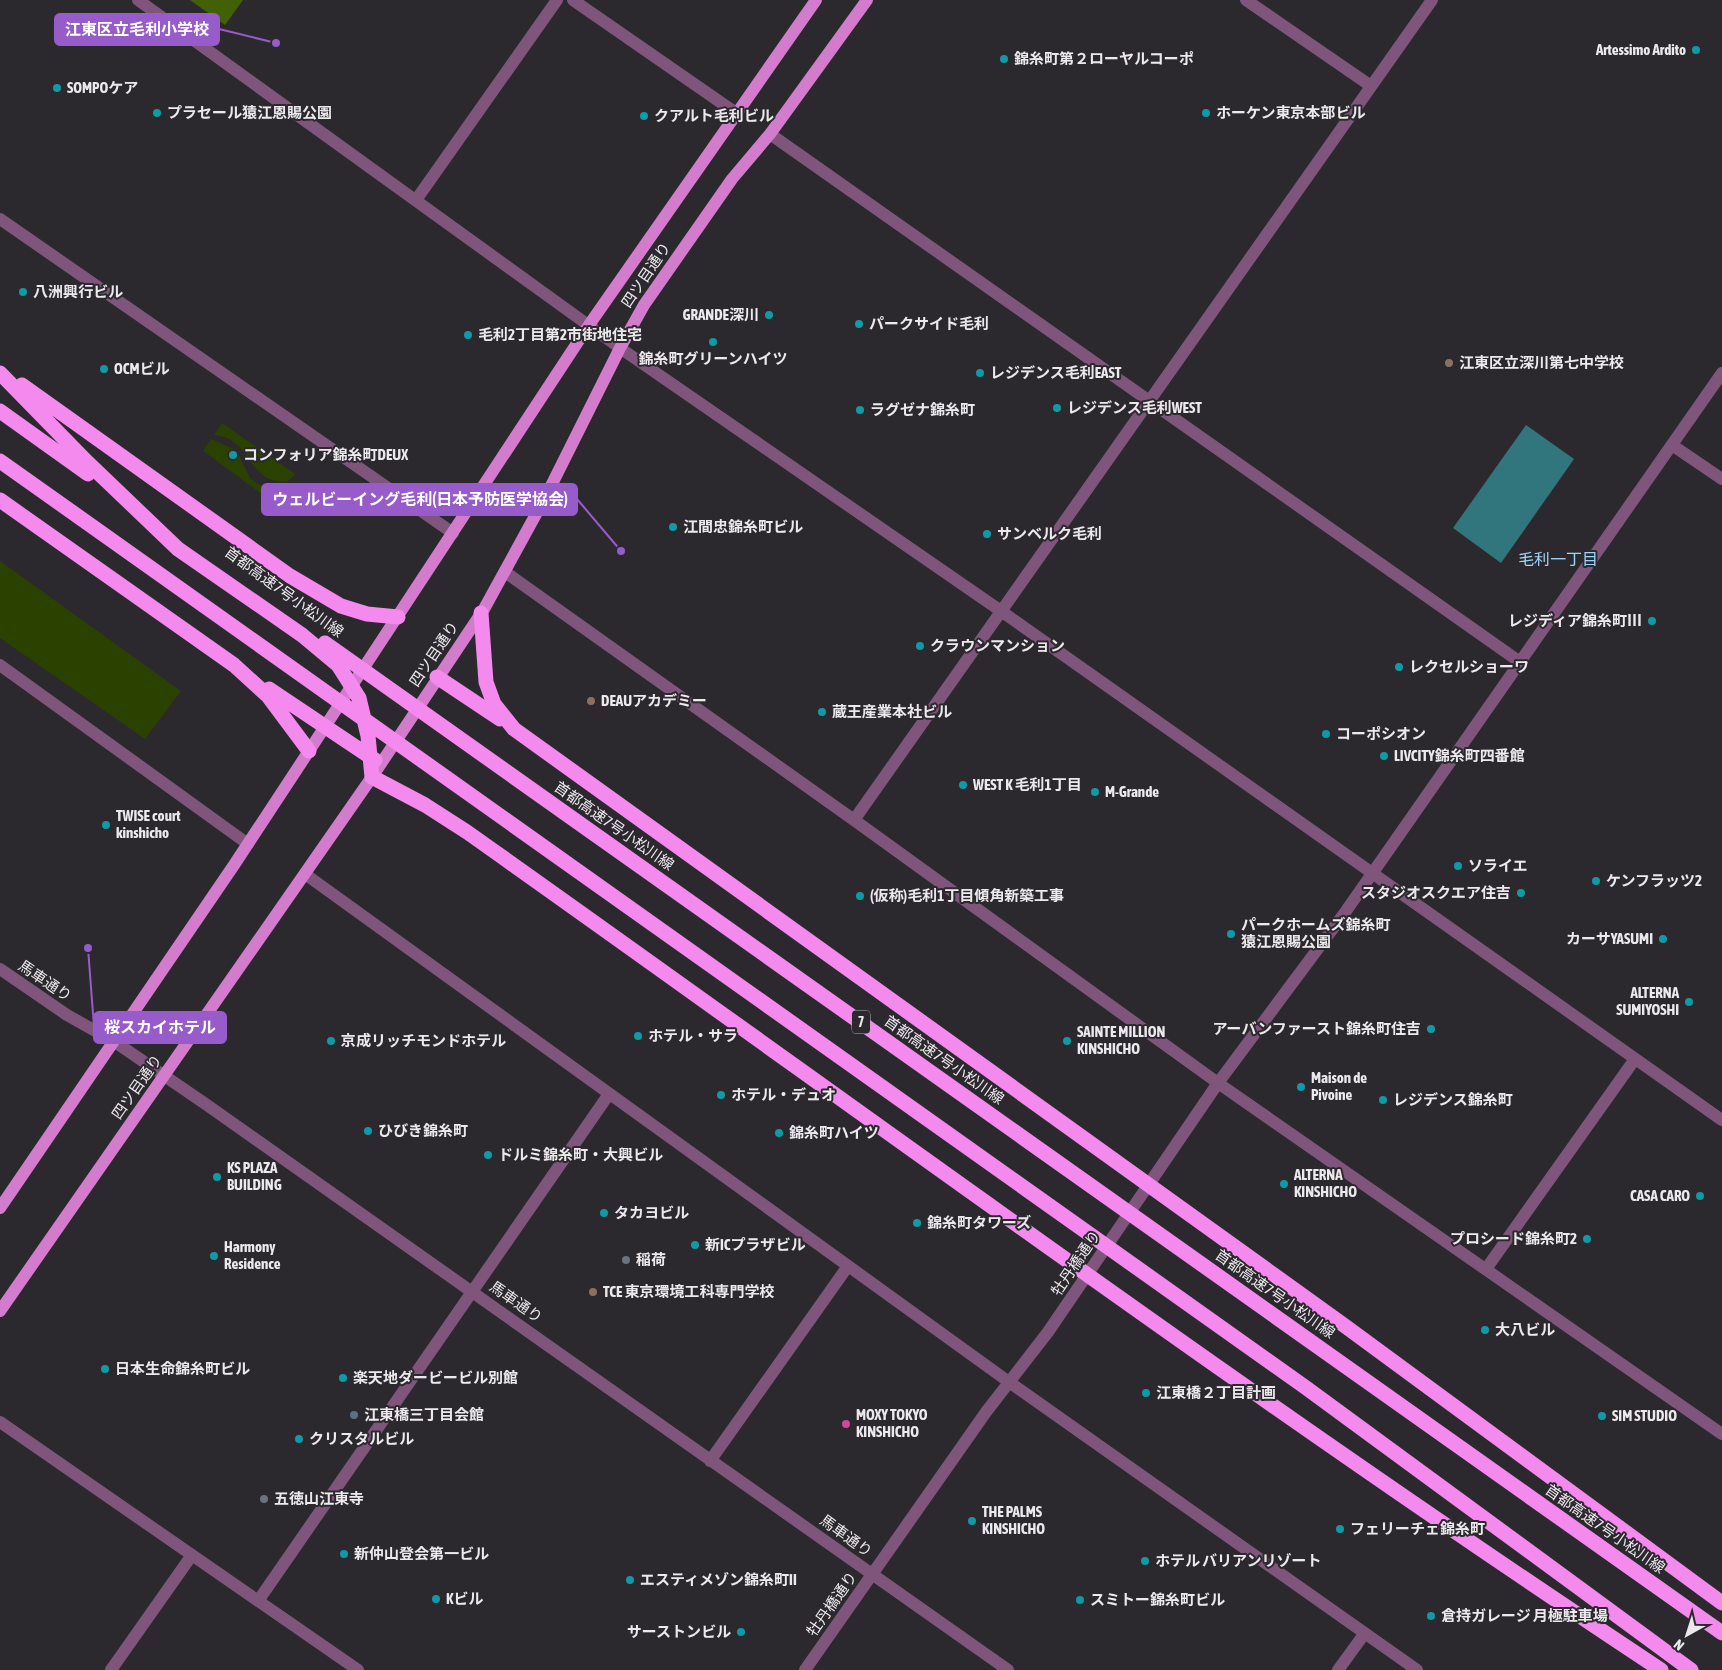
<svg xmlns="http://www.w3.org/2000/svg" width="1722" height="1670" font-family="'Asap Condensed','Noto Sans JP',sans-serif">
	<rect width="100%" height="100%" fill="#2c292e"/>
	<path fill="#2b4100" d="M 222,423 L 295,474 L 288,481 C 247,487 253,437 214,435 Z
		M 211,439 L 236,450 L 250,478 L 259,485 L 288,490 L 300,498 L 289,514 L 203,451 Z
		M 0,561 L 181,691 L 145,739 L 0,638 Z"/>
	<path fill="#426005" d="M 190,0 L 243,0 L 225,25 Z"/>
	<path fill="#31767c" d="M 1526,425 L 1574,459 L 1501,563 L 1453,528 Z"/>
	<g fill="none" stroke-linecap="round" stroke-linejoin="round">
		<path stroke="#7f557c" stroke-width="12" d="M 138,0 L 620,348 L 1001,611 L 1722,1120
			M 573,0 L 736,113
			M 1246,0 L 1371,86
			M 770,134 L 1520,662
			M 416,200 L 557,0
			M 0,219 L 453,533
			M 1672,445 L 1722,479
			M 505,572 L 854,820 L 1218,1083 L 1722,1434
			M 0,665 L 248,844
			M 854,820 L 1432,0
			M 305,874 L 1009,1382 L 1417,1670
			M 0,969 L 67,1015 L 115,1042 L 207,1105 L 1008,1670
			M 1486,1269 L 1635,1059
			M 0,1422 L 358,1670
			M 710,1461 L 848,1266
			M 258,1601 L 609,1094
			M 111,1670 L 192,1555
			M 805,1670 L 986,1412 L 1048,1332 L 1218,1083 L 1346,911 L 1722,373
			M 1338,1670 L 1365,1633"/>
		<path stroke="#d37ccd" stroke-width="12" d="M 0,1208 L 234,865 L 589,325 L 816,0
			M 0,1311 L 372,777 L 484,609 L 546,496 L 620,348 L 644,305 L 732,179 L 770,134 L 867,0"/>
		<path stroke="#f48aed" stroke-width="15" d="M 0,373 L 86,461 L 178,549 L 302,635 L 338,665 L 359,698 L 368,736 L 372,777 L 425,805 L 467,832 C 864,1113 1255,1402 1661,1670
			M 22,385 L 290,576 L 341,606 L 367,614 L 398,617
			M 0,411 L 88,474
			M 0,461 L 1305,1387 L 1691,1670
			M 0,500 L 234,665 L 268,696 L 309,751
			M 481,613 L 486,682 L 494,704 L 514,729 L 1345,1326 L 1722,1603
			M 325,643 L 1722,1633
			M 437,677 L 500,719
			M 269,689 L 375,760"/>
	</g>
	<g fill="#0f9aa8" stroke="#2c292e" stroke-width="2">
		<circle cx="1696" cy="50" r="5"/>
		<circle cx="1004" cy="59" r="5"/>
		<circle cx="57" cy="88" r="5"/>
		<circle cx="157" cy="113" r="5"/>
		<circle cx="1206" cy="113" r="5"/>
		<circle cx="644" cy="116" r="5"/>
		<circle cx="23" cy="292" r="5"/>
		<circle cx="769" cy="315" r="5"/>
		<circle cx="859" cy="324" r="5"/>
		<circle cx="468" cy="335" r="5"/>
		<circle cx="713" cy="342" r="5"/>
		<circle cx="104" cy="369" r="5"/>
		<circle cx="980" cy="373" r="5"/>
		<circle cx="1057" cy="408" r="5"/>
		<circle cx="860" cy="410" r="5"/>
		<circle cx="233" cy="455" r="5"/>
		<circle cx="673" cy="527" r="5"/>
		<circle cx="987" cy="534" r="5"/>
		<circle cx="1652" cy="621" r="5"/>
		<circle cx="920" cy="646" r="5"/>
		<circle cx="1399" cy="667" r="5"/>
		<circle cx="822" cy="712" r="5"/>
		<circle cx="1326" cy="734" r="5"/>
		<circle cx="1384" cy="756" r="5"/>
		<circle cx="963" cy="785" r="5"/>
		<circle cx="1095" cy="792" r="5"/>
		<circle cx="106" cy="825" r="5"/>
		<circle cx="1458" cy="866" r="5"/>
		<circle cx="1596" cy="881" r="5"/>
		<circle cx="1521" cy="893" r="5"/>
		<circle cx="860" cy="896" r="5"/>
		<circle cx="1231" cy="934" r="5"/>
		<circle cx="1663" cy="939" r="5"/>
		<circle cx="1689" cy="1002" r="5"/>
		<circle cx="1431" cy="1029" r="5"/>
		<circle cx="638" cy="1036" r="5"/>
		<circle cx="331" cy="1041" r="5"/>
		<circle cx="1067" cy="1041" r="5"/>
		<circle cx="1301" cy="1087" r="5"/>
		<circle cx="721" cy="1095" r="5"/>
		<circle cx="1383" cy="1100" r="5"/>
		<circle cx="368" cy="1131" r="5"/>
		<circle cx="779" cy="1133" r="5"/>
		<circle cx="488" cy="1155" r="5"/>
		<circle cx="217" cy="1177" r="5"/>
		<circle cx="1284" cy="1184" r="5"/>
		<circle cx="1700" cy="1196" r="5"/>
		<circle cx="604" cy="1213" r="5"/>
		<circle cx="917" cy="1223" r="5"/>
		<circle cx="1587" cy="1239" r="5"/>
		<circle cx="695" cy="1245" r="5"/>
		<circle cx="214" cy="1256" r="5"/>
		<circle cx="1485" cy="1330" r="5"/>
		<circle cx="105" cy="1369" r="5"/>
		<circle cx="343" cy="1378" r="5"/>
		<circle cx="1146" cy="1393" r="5"/>
		<circle cx="1602" cy="1416" r="5"/>
		<circle cx="299" cy="1439" r="5"/>
		<circle cx="972" cy="1521" r="5"/>
		<circle cx="1340" cy="1529" r="5"/>
		<circle cx="344" cy="1554" r="5"/>
		<circle cx="1145" cy="1561" r="5"/>
		<circle cx="630" cy="1580" r="5"/>
		<circle cx="436" cy="1599" r="5"/>
		<circle cx="1080" cy="1600" r="5"/>
		<circle cx="1431" cy="1616" r="5"/>
		<circle cx="741" cy="1632" r="5"/>
	</g>
	<g fill="#8d6e63" stroke="#2c292e" stroke-width="2">
		<circle cx="1449" cy="363" r="5"/>
		<circle cx="591" cy="701" r="5"/>
		<circle cx="593" cy="1292" r="5"/>
	</g>
	<g fill="#6b7280" stroke="#2c292e" stroke-width="2">
		<circle cx="626" cy="1260" r="5"/>
		<circle cx="264" cy="1499" r="5"/>
	</g>
	<circle fill="#5c6f8a" stroke="#2c292e" stroke-width="2" cx="354" cy="1415" r="5"/>
	<circle fill="#d1479c" stroke="#2c292e" stroke-width="2" cx="846" cy="1424" r="5"/>
	<g text-anchor="middle" stroke-width="4" stroke-linejoin="round" paint-order="stroke">
		<rect fill="#2c292e" stroke="#b2afb3" stroke-width="1" x="852" y="1010.5" width="18" height="23" rx="4"/>
		<g font-size="14" font-weight="bold" fill="#ebe9ec">
			<text x="861" y="1027">7</text>
		</g>
		<g font-size="15" font-weight="bold" fill="#ebe9ec" stroke="#2c292e" text-anchor="start">
			<text x="1686" y="55" text-anchor="end">Artessimo Ardito</text>
			<text x="1014" y="64">錦糸町第２ローヤルコーポ</text>
			<text x="67" y="93">SOMPOケア</text>
			<text x="167" y="118">プラセール猿江恩賜公園</text>
			<text x="1216" y="118">ホーケン東京本部ビル</text>
			<text x="654" y="121">クアルト毛利ビル</text>
			<text x="33" y="297">八洲興行ビル</text>
			<text x="759" y="320" text-anchor="end">GRANDE深川</text>
			<text x="869" y="329">パークサイド毛利</text>
			<text x="478" y="340">毛利2丁目第2市街地住宅</text>
			<text x="713" y="364" text-anchor="middle">錦糸町グリーンハイツ</text>
			<text x="1459" y="368">江東区立深川第七中学校</text>
			<text x="114" y="374">OCMビル</text>
			<text x="990" y="378">レジデンス毛利EAST</text>
			<text x="1067" y="413">レジデンス毛利WEST</text>
			<text x="870" y="415">ラグゼナ錦糸町</text>
			<text x="243" y="460">コンフォリア錦糸町DEUX</text>
			<text x="683" y="532">江間忠錦糸町ビル</text>
			<text x="997" y="539">サンベルク毛利</text>
			<text x="1642" y="626" text-anchor="end">レジディア錦糸町Ⅲ</text>
			<text x="930" y="651">クラウンマンション</text>
			<text x="1409" y="672">レクセルショーワ</text>
			<text x="601" y="706">DEAUアカデミー</text>
			<text x="832" y="717">蔵王産業本社ビル</text>
			<text x="1336" y="739">コーポシオン</text>
			<text x="1394" y="761">LIVCITY錦糸町四番館</text>
			<text x="973" y="790">WEST K 毛利1丁目</text>
			<text x="1105" y="797">M-Grande</text>
			<text x="116" y="821">TWISE court<tspan x="116" dy="17">kinshicho</tspan></text>
			<text x="1468" y="871">ソライエ</text>
			<text x="1606" y="886">ケンフラッツ2</text>
			<text x="1511" y="898" text-anchor="end">スタジオスクエア住吉</text>
			<text x="870" y="901">(仮称)毛利1丁目傾角新築工事</text>
			<text x="1241" y="930">パークホームズ錦糸町<tspan x="1241" dy="17">猿江恩賜公園</tspan></text>
			<text x="1653" y="944" text-anchor="end">カーサYASUMI</text>
			<text x="1679" y="998" text-anchor="end">ALTERNA<tspan x="1679" dy="17">SUMIYOSHI</tspan></text>
			<text x="1421" y="1034" text-anchor="end">アーバンファースト錦糸町住吉</text>
			<text x="1077" y="1037">SAINTE MILLION<tspan x="1077" dy="17">KINSHICHO</tspan></text>
			<text x="648" y="1041">ホテル・サラ</text>
			<text x="341" y="1046">京成リッチモンドホテル</text>
			<text x="1311" y="1083">Maison de<tspan x="1311" dy="17">Pivoine</tspan></text>
			<text x="731" y="1100">ホテル・デュオ</text>
			<text x="1393" y="1105">レジデンス錦糸町</text>
			<text x="378" y="1136">ひびき錦糸町</text>
			<text x="789" y="1138">錦糸町ハイツ</text>
			<text x="498" y="1160">ドルミ錦糸町・大興ビル</text>
			<text x="227" y="1173">KS PLAZA<tspan x="227" dy="17">BUILDING</tspan></text>
			<text x="1294" y="1180">ALTERNA<tspan x="1294" dy="17">KINSHICHO</tspan></text>
			<text x="1690" y="1201" text-anchor="end">CASA CARO</text>
			<text x="614" y="1218">タカヨビル</text>
			<text x="927" y="1228">錦糸町タワーズ</text>
			<text x="1577" y="1244" text-anchor="end">プロシード錦糸町2</text>
			<text x="705" y="1250">新ICプラザビル</text>
			<text x="224" y="1252">Harmony<tspan x="224" dy="17">Residence</tspan></text>
			<text x="636" y="1265">稲荷</text>
			<text x="603" y="1297">TCE 東京環境工科専門学校</text>
			<text x="1495" y="1335">大八ビル</text>
			<text x="115" y="1374">日本生命錦糸町ビル</text>
			<text x="353" y="1383">楽天地ダービービル別館</text>
			<text x="1156" y="1398">江東橋２丁目計画</text>
			<text x="364" y="1420">江東橋三丁目会館</text>
			<text x="856" y="1420">MOXY TOKYO<tspan x="856" dy="17">KINSHICHO</tspan></text>
			<text x="1612" y="1421">SIM STUDIO</text>
			<text x="309" y="1444">クリスタルビル</text>
			<text x="274" y="1504">五徳山江東寺</text>
			<text x="982" y="1517">THE PALMS<tspan x="982" dy="17">KINSHICHO</tspan></text>
			<text x="1350" y="1534">フェリーチェ錦糸町</text>
			<text x="354" y="1559">新仲山登会第一ビル</text>
			<text x="1155" y="1566">ホテル バリアンリゾート</text>
			<text x="640" y="1585">エスティメゾン錦糸町II</text>
			<text x="446" y="1604">Kビル</text>
			<text x="1090" y="1605">スミトー錦糸町ビル</text>
			<text x="1441" y="1621">倉持ガレージ 月極駐車場</text>
			<text x="731" y="1637" text-anchor="end">サーストンビル</text>
		</g>
		<g font-size="15" fill="#ebe9ec" stroke="#2c292e">
			<text transform="translate(646 275) rotate(-56)" y="5">四ツ目通り</text>
			<text transform="translate(284 592) rotate(36)" y="5">首都高速7号小松川線</text>
			<text transform="translate(434 654) rotate(-56)" y="5">四ツ目通り</text>
			<text transform="translate(614 826) rotate(35)" y="5">首都高速7号小松川線</text>
			<text transform="translate(45 981) rotate(34)" y="5">馬車通り</text>
			<text transform="translate(944 1060) rotate(35)" y="5">首都高速7号小松川線</text>
			<text transform="translate(137 1087) rotate(-55)" y="5">四ツ目通り</text>
			<text transform="translate(1076 1263) rotate(-56)" y="5">牡丹橋通り</text>
			<text transform="translate(1275 1294) rotate(35)" y="5">首都高速7号小松川線</text>
			<text transform="translate(516 1302) rotate(35)" y="5">馬車通り</text>
			<text transform="translate(1605 1529) rotate(35)" y="5">首都高速7号小松川線</text>
			<text transform="translate(846 1536) rotate(36)" y="5">馬車通り</text>
			<text transform="translate(832 1604) rotate(-55)" y="5">牡丹橋通り</text>
		</g>
		<g font-size="16" fill="#9cd5fc" stroke="#2c292e">
			<text x="1558" y="565">毛利一丁目</text>
		</g>
	</g>
	<path fill="none" stroke="#975bca" stroke-width="2" d="M276 43L219 29M621 551L577 499M88 948L94 1027"/>
	<g fill="#975bca" stroke="#2c292e" stroke-width="2">
		<circle cx="276" cy="43" r="5"/>
		<circle cx="621" cy="551" r="5"/>
		<circle cx="88" cy="948" r="5"/>
	</g>
	<g fill="#975bca" stroke="#975bca" stroke-width="2">
		<rect x="55" y="14" width="164" height="31" rx="5"/>
		<rect x="262" y="484" width="315" height="31" rx="5"/>
		<rect x="94" y="1012" width="132" height="31" rx="5"/>
	</g>
	<g font-size="16" text-anchor="middle" font-weight="bold" fill="#fff">
		<text x="137" y="35">江東区立毛利小学校</text>
		<text x="420" y="505">ウェルビーイング毛利(日本予防医学協会)</text>
		<text x="160" y="1033">桜スカイホテル</text>
	</g>
	<g transform="translate(1687 1635) rotate(219)" stroke="#2c292e" stroke-width="4" paint-order="stroke">
	<path d="M0-4L9 19L0 12L-9 19Z" fill="#ebe9ec"/>
	<text y="-8" font-size="14" font-weight="bold" text-anchor="middle" fill="#ebe9ec">N</text>
	</g>
</svg>
